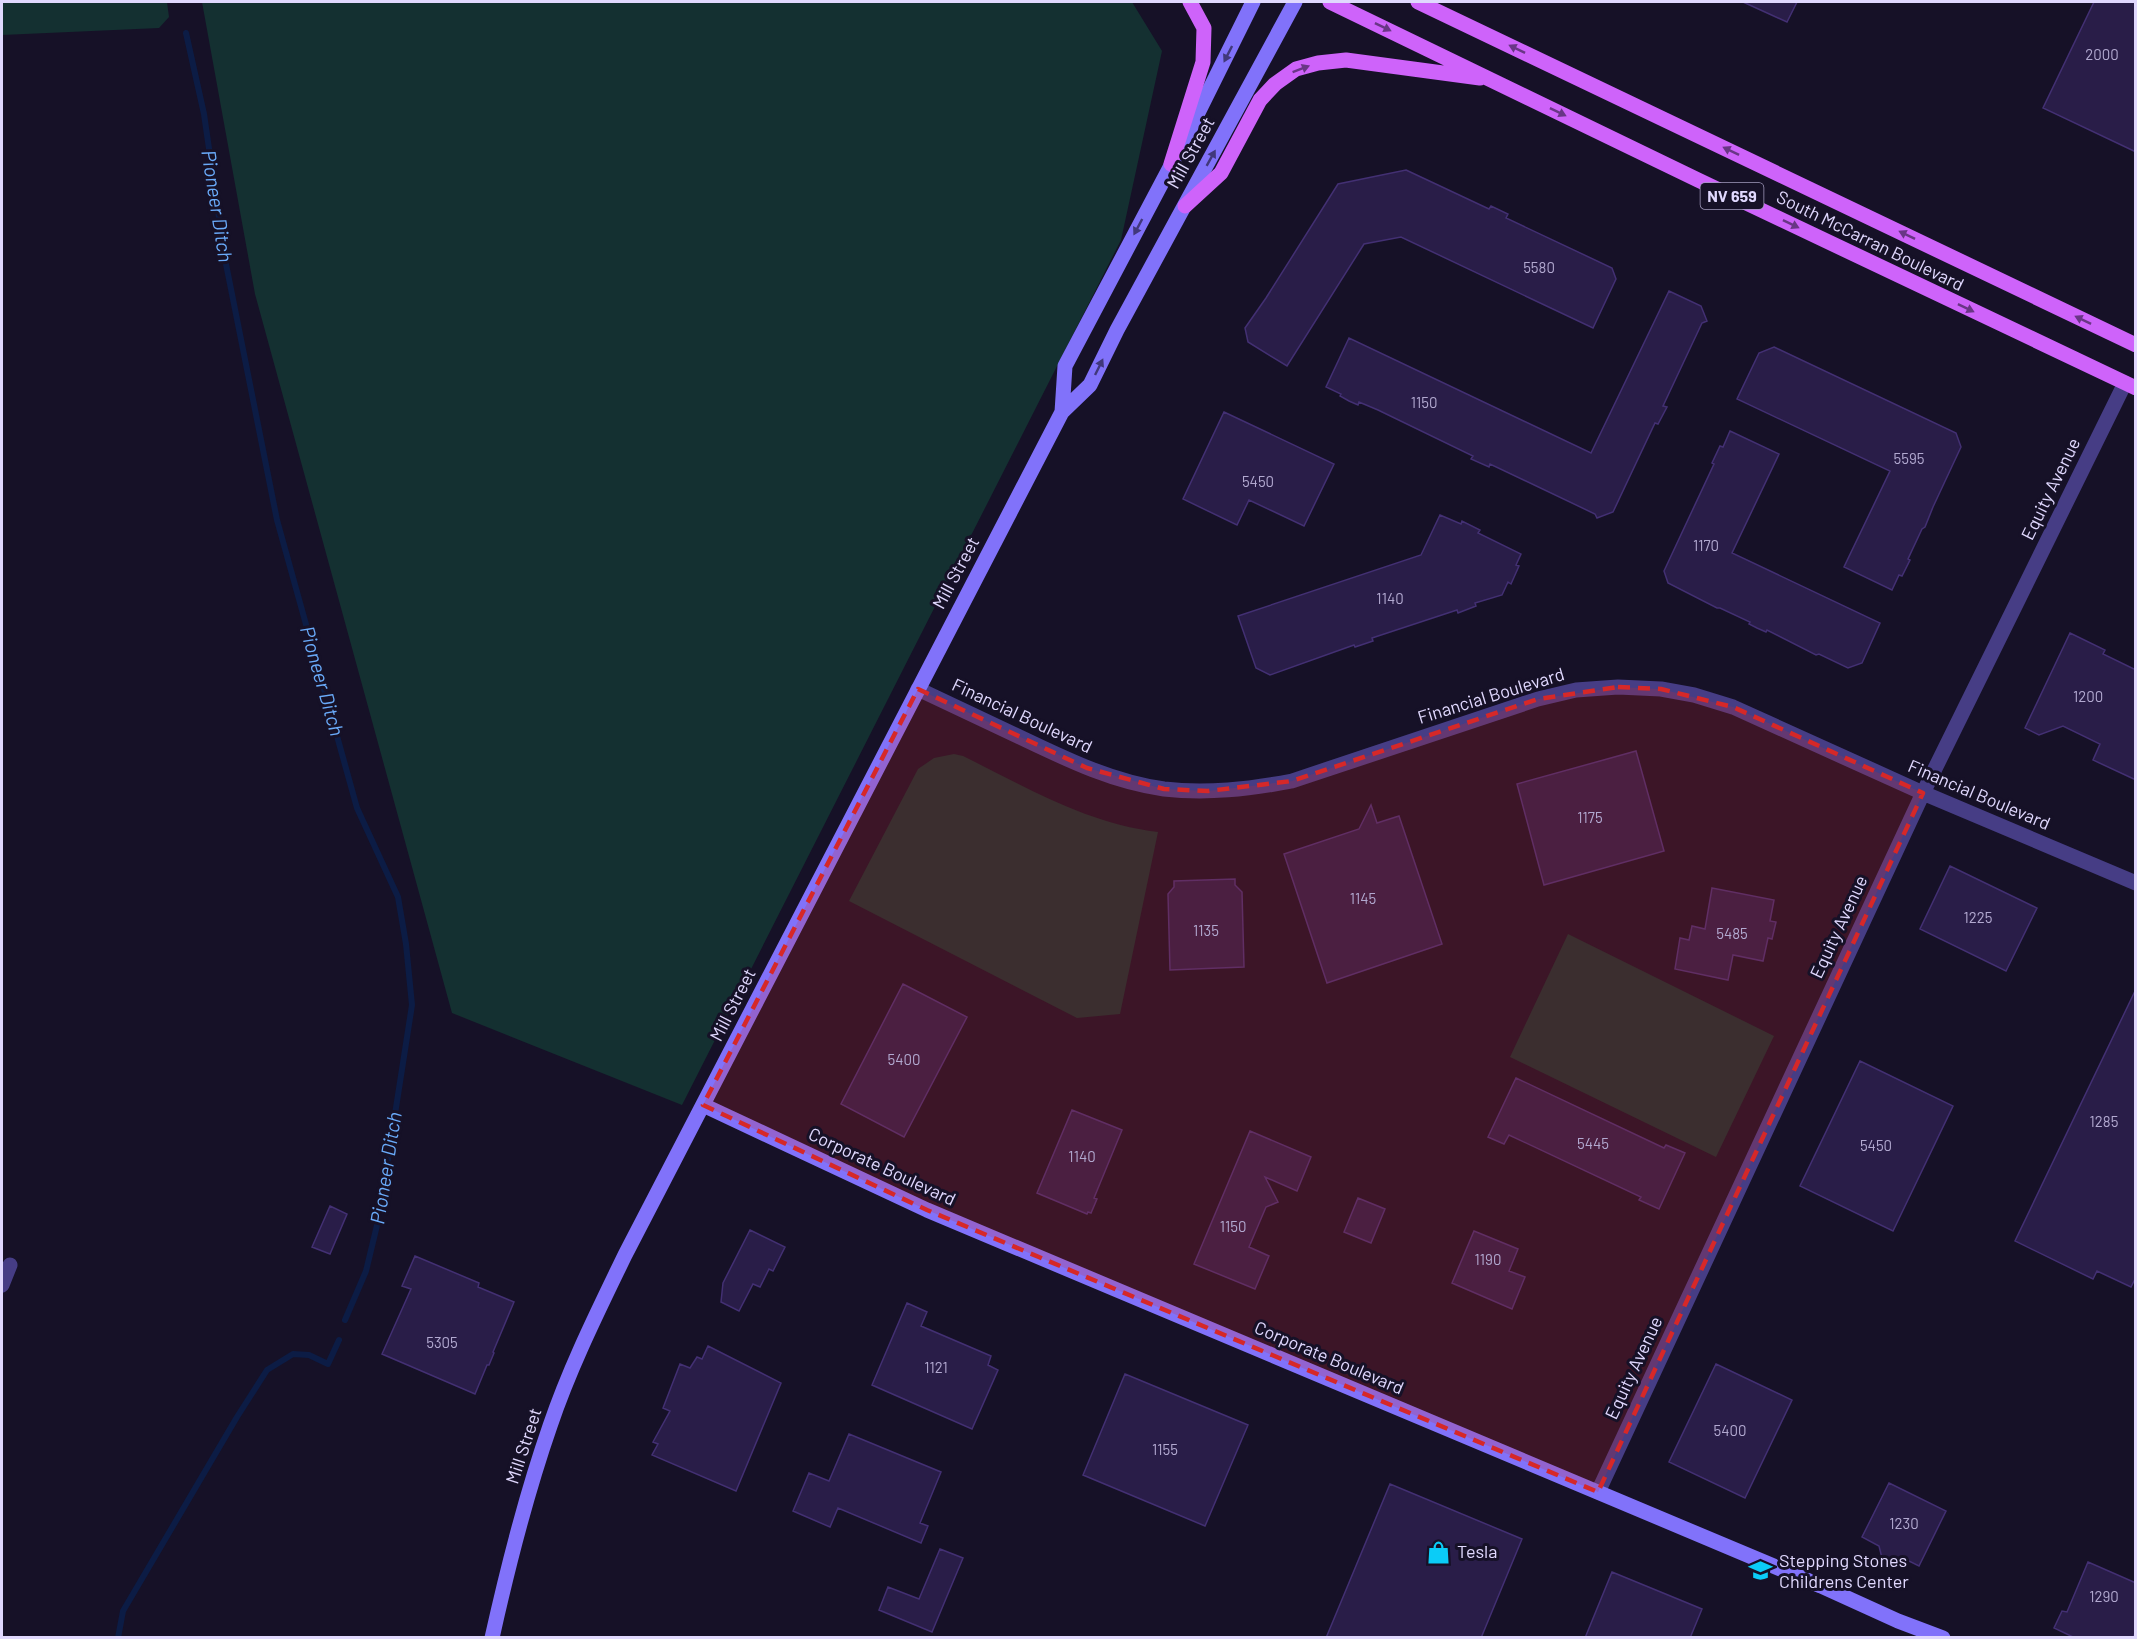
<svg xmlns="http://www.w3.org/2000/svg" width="2137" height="1639" font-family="Barlow,sans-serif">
	<rect width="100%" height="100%" fill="#161127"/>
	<path fill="#143031" d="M 2,2 L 167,2 L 169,17 L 159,28 L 2,35 Z
		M 202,2 L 1132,2 L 1162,51 L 1121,240 L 682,1105 L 452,1013 L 255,294 Z
		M 954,754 L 963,756 C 1026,787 1087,824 1158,832 L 1120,1014 L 1077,1018 L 849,901 L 918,769 L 934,758 Z
		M 1568,934 L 1774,1036 L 1716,1157 L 1510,1057 Z"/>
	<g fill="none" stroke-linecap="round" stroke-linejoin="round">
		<path stroke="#0c1c45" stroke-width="6" d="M 186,33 L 204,114 L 225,259 L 277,520 L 357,808 L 398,897 L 406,944 L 412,1005 L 379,1217 L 366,1271 L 345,1320
			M 118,1638 L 123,1611 L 237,1417 L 267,1370 L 293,1354 L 309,1355 L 328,1364 L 339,1340"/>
	</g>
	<path fill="#291d48" stroke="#433073" stroke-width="1.5" d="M 1743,2 L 1797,2 L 1787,22 Z
		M 2094,2 L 2136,2 L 2136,152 L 2043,108 Z
		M 1406,170 L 1489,209 L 1491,206 L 1508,214 L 1506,218 L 1612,268 L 1616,279 L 1593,328 L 1401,237 L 1364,244 L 1287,366 L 1248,342 L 1245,328 L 1266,298 L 1338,184 Z
		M 1669,291 L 1701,306 L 1707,321 L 1702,323 L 1663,406 L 1667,407 L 1658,424 L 1655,423 L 1613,512 L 1597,518 L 1595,514 L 1490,464 L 1489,467 L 1471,459 L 1473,456 L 1378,410 L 1359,402 L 1358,405 L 1349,401 L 1340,396 L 1341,394 L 1326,387 L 1349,338 L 1591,453 Z
		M 1774,347 L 1956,433 L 1961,447 L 1933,507 L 1925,527 L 1922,529 L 1908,559 L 1910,560 L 1902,576 L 1899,575 L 1892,590 L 1844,567 L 1890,471 L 1737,399 L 1759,353 Z
		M 1224,412 L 1334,464 L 1304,526 L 1249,500 L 1237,525 L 1183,499 Z
		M 1730,431 L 1779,454 L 1732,553 L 1880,623 L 1862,663 L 1848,668 L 1819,654 L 1816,655 L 1767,630 L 1766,632 L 1757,628 L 1749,624 L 1750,622 L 1720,608 L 1717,608 L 1668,583 L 1664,571 L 1714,464 L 1712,463 L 1720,446 L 1723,447 Z
		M 1440,515 L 1461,524 L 1462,521 L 1480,530 L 1478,533 L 1521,554 L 1516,565 L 1519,566 L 1511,584 L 1508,582 L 1502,595 L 1475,603 L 1476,606 L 1458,613 L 1457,610 L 1372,638 L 1373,641 L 1355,647 L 1354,645 L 1270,675 L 1256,668 L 1238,616 L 1421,555 Z
		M 2070,633 L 2105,650 L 2103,654 L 2136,670 L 2136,780 L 2093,760 L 2100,744 L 2063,726 L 2039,735 L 2025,728 Z
		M 1636,751 L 1664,851 L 1544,885 L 1517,784 Z
		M 1371,805 L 1377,823 L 1399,816 L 1442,944 L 1327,983 L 1284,854 L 1359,829 Z
		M 1950,866 L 2037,908 L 2006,971 L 1920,929 Z
		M 1235,879 L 1235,885 L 1242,892 L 1244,967 L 1170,970 L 1168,894 L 1174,887 L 1174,881 Z
		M 1712,888 L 1774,900 L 1770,921 L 1776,922 L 1772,939 L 1768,938 L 1763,961 L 1733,955 L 1728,980 L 1675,969 L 1680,938 L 1689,940 L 1692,926 L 1705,929 Z
		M 903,984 L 967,1017 L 904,1137 L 841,1104 Z
		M 2136,989 L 2136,1277 L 2131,1287 L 2097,1271 L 2093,1279 L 2015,1241 Z
		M 1860,1061 L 1953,1106 L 1893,1231 L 1800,1186 Z
		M 1516,1078 L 1664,1148 L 1666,1145 L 1685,1153 L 1659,1209 L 1639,1200 L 1641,1197 L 1509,1135 L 1504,1144 L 1488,1137 Z
		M 1072,1110 L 1122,1130 L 1094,1198 L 1097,1199 L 1091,1213 L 1088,1212 L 1087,1214 L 1037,1193 Z
		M 1250,1131 L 1311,1157 L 1297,1191 L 1265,1177 L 1278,1202 L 1266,1207 L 1249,1247 L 1269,1256 L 1255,1289 L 1194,1264 Z
		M 1358,1198 L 1385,1209 L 1371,1243 L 1344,1232 Z
		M 330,1206 L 347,1214 L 330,1254 L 312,1247 Z
		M 750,1230 L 785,1247 L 773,1271 L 769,1269 L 760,1287 L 753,1284 L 739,1311 L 721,1302 L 723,1283 Z
		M 1474,1231 L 1518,1249 L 1509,1271 L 1525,1277 L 1512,1309 L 1452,1283 Z
		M 415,1256 L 479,1283 L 478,1287 L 514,1302 L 493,1352 L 494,1353 L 489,1365 L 487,1365 L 475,1394 L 382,1354 L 411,1289 L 402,1286 Z
		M 907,1303 L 927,1312 L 921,1326 L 991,1356 L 988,1365 L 998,1370 L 972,1429 L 872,1385 Z
		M 708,1346 L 781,1383 L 736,1491 L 652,1455 L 658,1444 L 653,1442 L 670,1411 L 663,1408 L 680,1364 L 690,1368 L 697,1357 L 702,1359 Z
		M 1716,1364 L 1792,1400 L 1745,1498 L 1669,1462 Z
		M 1125,1374 L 1248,1425 L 1205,1526 L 1083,1475 Z
		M 849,1434 L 941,1472 L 920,1523 L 928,1526 L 921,1543 L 838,1508 L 830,1527 L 793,1511 L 809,1473 L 829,1481 Z
		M 1889,1483 L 1946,1511 L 1919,1566 L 1903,1558 L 1890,1562 L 1882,1558 L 1879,1546 L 1862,1537 Z
		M 1390,1484 L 1522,1539 L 1481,1638 L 1326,1638 Z
		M 940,1549 L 963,1558 L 932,1632 L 879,1610 L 888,1587 L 919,1599 Z
		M 2088,1562 L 2136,1583 L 2136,1631 L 2133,1638 L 2075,1638 L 2054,1628 L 2062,1611 L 2067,1612 Z
		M 1612,1572 L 1702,1609 L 1690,1638 L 1585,1638 Z"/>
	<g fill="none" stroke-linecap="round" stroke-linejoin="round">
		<path stroke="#463d85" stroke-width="15" d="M 918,689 C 954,706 990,723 1026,740 C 1070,761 1114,782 1164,789 C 1207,794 1249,789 1292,781 L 1538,699 L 1576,690 L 1618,687 L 1661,689 L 1694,695 L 1733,707 L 1923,793 L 2136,883
			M 2,1285 L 10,1265
			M 1598,1492 L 1923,793 L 2125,383"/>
		<path stroke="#8172fa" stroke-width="15" d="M 1062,412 L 1065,366 L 1185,139 L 1253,2
			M 703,1105 L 927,1210 L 1821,1586 L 1898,1621 L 1943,1638
			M 492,1638 C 508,1566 526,1495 550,1426 C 570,1367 598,1311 625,1255 L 1062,412 L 1090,385 L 1117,330 L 1295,2"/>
		<path stroke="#ce63fa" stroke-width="15" d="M 1330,2 L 1698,180 L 2136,388
			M 1418,2 L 2136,345
			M 1171,164 L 1203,62 L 1204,28 L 1190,2
			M 1185,206 L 1221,173 L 1260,100 L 1275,84 L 1296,69 L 1318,63 L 1346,60 L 1480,78"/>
	</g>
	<defs><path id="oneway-solid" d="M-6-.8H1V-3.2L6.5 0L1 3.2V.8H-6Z" transform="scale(1.5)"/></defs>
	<g fill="#693686">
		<use href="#oneway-solid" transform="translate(1383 27) rotate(26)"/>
		<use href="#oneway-solid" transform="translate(1517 49) rotate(-154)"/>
		<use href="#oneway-solid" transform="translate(1301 69) rotate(-21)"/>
		<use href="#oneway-solid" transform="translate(1558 112) rotate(26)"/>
		<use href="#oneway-solid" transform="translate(1731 151) rotate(-154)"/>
		<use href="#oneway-solid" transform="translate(1791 224) rotate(26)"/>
		<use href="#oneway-solid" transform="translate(1907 235) rotate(-154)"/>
		<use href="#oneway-solid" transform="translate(1966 308) rotate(26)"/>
		<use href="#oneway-solid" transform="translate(2083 320) rotate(-154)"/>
	</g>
	<g fill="#41387b">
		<use href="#oneway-solid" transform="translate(1228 54) rotate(117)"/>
		<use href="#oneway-solid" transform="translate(1211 158) rotate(-61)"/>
		<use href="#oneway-solid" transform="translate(1138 227) rotate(118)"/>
		<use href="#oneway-solid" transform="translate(1099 367) rotate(-64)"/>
	</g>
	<path fill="#d62828" fill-opacity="0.2" stroke="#d62828" stroke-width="4.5" stroke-dasharray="12 8" stroke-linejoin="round" d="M 1618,687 L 1661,689 L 1733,707 L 1923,793 L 1598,1492 L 927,1210 L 703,1105 L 918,689 L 1087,768 L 1164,789 L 1208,791 L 1292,781 L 1538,699 Z"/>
	<defs>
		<symbol id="shop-bare" viewBox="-9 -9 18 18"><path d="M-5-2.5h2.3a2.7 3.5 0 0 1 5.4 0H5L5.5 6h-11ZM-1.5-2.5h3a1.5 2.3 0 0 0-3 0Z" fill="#0bccf7" stroke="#161127" stroke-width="2.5" paint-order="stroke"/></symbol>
		<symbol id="school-bare" viewBox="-9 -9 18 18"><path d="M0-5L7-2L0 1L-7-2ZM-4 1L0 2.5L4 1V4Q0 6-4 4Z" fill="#0bccf7" stroke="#161127" stroke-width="2.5" paint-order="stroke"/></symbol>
	</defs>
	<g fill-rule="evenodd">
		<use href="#shop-bare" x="1422" y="1536" width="33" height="33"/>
		<use href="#school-bare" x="1744" y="1554" width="33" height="33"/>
	</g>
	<g text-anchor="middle" stroke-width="6" stroke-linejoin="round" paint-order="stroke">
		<g font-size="15" fill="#b2a9d0">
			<text x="2102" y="60">2000</text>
			<text x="1539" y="273">5580</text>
			<text x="1424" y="408">1150</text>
			<text x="1909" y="464">5595</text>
			<text x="1258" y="487">5450</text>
			<text x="1706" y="551">1170</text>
			<text x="1390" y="604">1140</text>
			<text x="2088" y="702">1200</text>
			<text x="1590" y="823">1175</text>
			<text x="1363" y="904">1145</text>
			<text x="1978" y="923">1225</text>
			<text x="1206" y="936">1135</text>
			<text x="1732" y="939">5485</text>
			<text x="904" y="1065">5400</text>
			<text x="2104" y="1127">1285</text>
			<text x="1593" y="1149">5445</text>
			<text x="1876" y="1151">5450</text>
			<text x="1082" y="1162">1140</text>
			<text x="1233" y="1232">1150</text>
			<text x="1488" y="1265">1190</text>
			<text x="442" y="1348">5305</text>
			<text x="936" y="1373">1121</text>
			<text x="1730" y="1436">5400</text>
			<text x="1165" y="1455">1155</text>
			<text x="1904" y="1529">1230</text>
			<text x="2104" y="1602">1290</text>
		</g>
		<rect fill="#161127" stroke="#a39cbe" stroke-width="1.5" x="1700.5" y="183" width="63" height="26" rx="4.5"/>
		<g font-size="16" font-weight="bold" fill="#e0d8fe">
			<text x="1732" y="202">NV 659</text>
		</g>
		<g font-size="18" fill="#e0d8fe" stroke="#161127">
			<text transform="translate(1191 153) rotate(-61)" y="6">Mill Street</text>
			<text transform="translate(1870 241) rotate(26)" y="6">South McCarran Boulevard</text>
			<text transform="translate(2051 489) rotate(-64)" y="6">Equity Avenue</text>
			<text transform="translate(956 573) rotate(-62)" y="6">Mill Street</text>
			<text transform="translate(1491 696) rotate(-17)" y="6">Financial Boulevard</text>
			<text transform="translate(1022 716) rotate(25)" y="6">Financial Boulevard</text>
			<text transform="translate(1979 795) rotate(23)" y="6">Financial Boulevard</text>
			<text transform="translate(1839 927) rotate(-65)" y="6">Equity Avenue</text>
			<text transform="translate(733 1005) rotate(-63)" y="6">Mill Street</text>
			<text transform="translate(882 1167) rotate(25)" y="6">Corporate Boulevard</text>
			<text transform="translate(1329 1358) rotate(23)" y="6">Corporate Boulevard</text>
			<text transform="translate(1634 1368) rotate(-65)" y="6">Equity Avenue</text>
			<text transform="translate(524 1446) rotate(-72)" y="6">Mill Street</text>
		</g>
		<g font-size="18" fill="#e0d8fe" stroke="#161127" text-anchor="start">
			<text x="1457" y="1558">Tesla</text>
			<text x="1779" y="1567">Stepping Stones<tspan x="1779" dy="21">Childrens Center</tspan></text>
		</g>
		<g font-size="20" font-style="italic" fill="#6aabfa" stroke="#161127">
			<text transform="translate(217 206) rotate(81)" y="7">Pioneer Ditch</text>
			<text transform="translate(322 681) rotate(74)" y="7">Pioneer Ditch</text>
			<text transform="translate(386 1168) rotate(-81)" y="7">Pioneer Ditch</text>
		</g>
	</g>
	<rect width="2137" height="1639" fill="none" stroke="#e0d8fe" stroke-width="6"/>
</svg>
